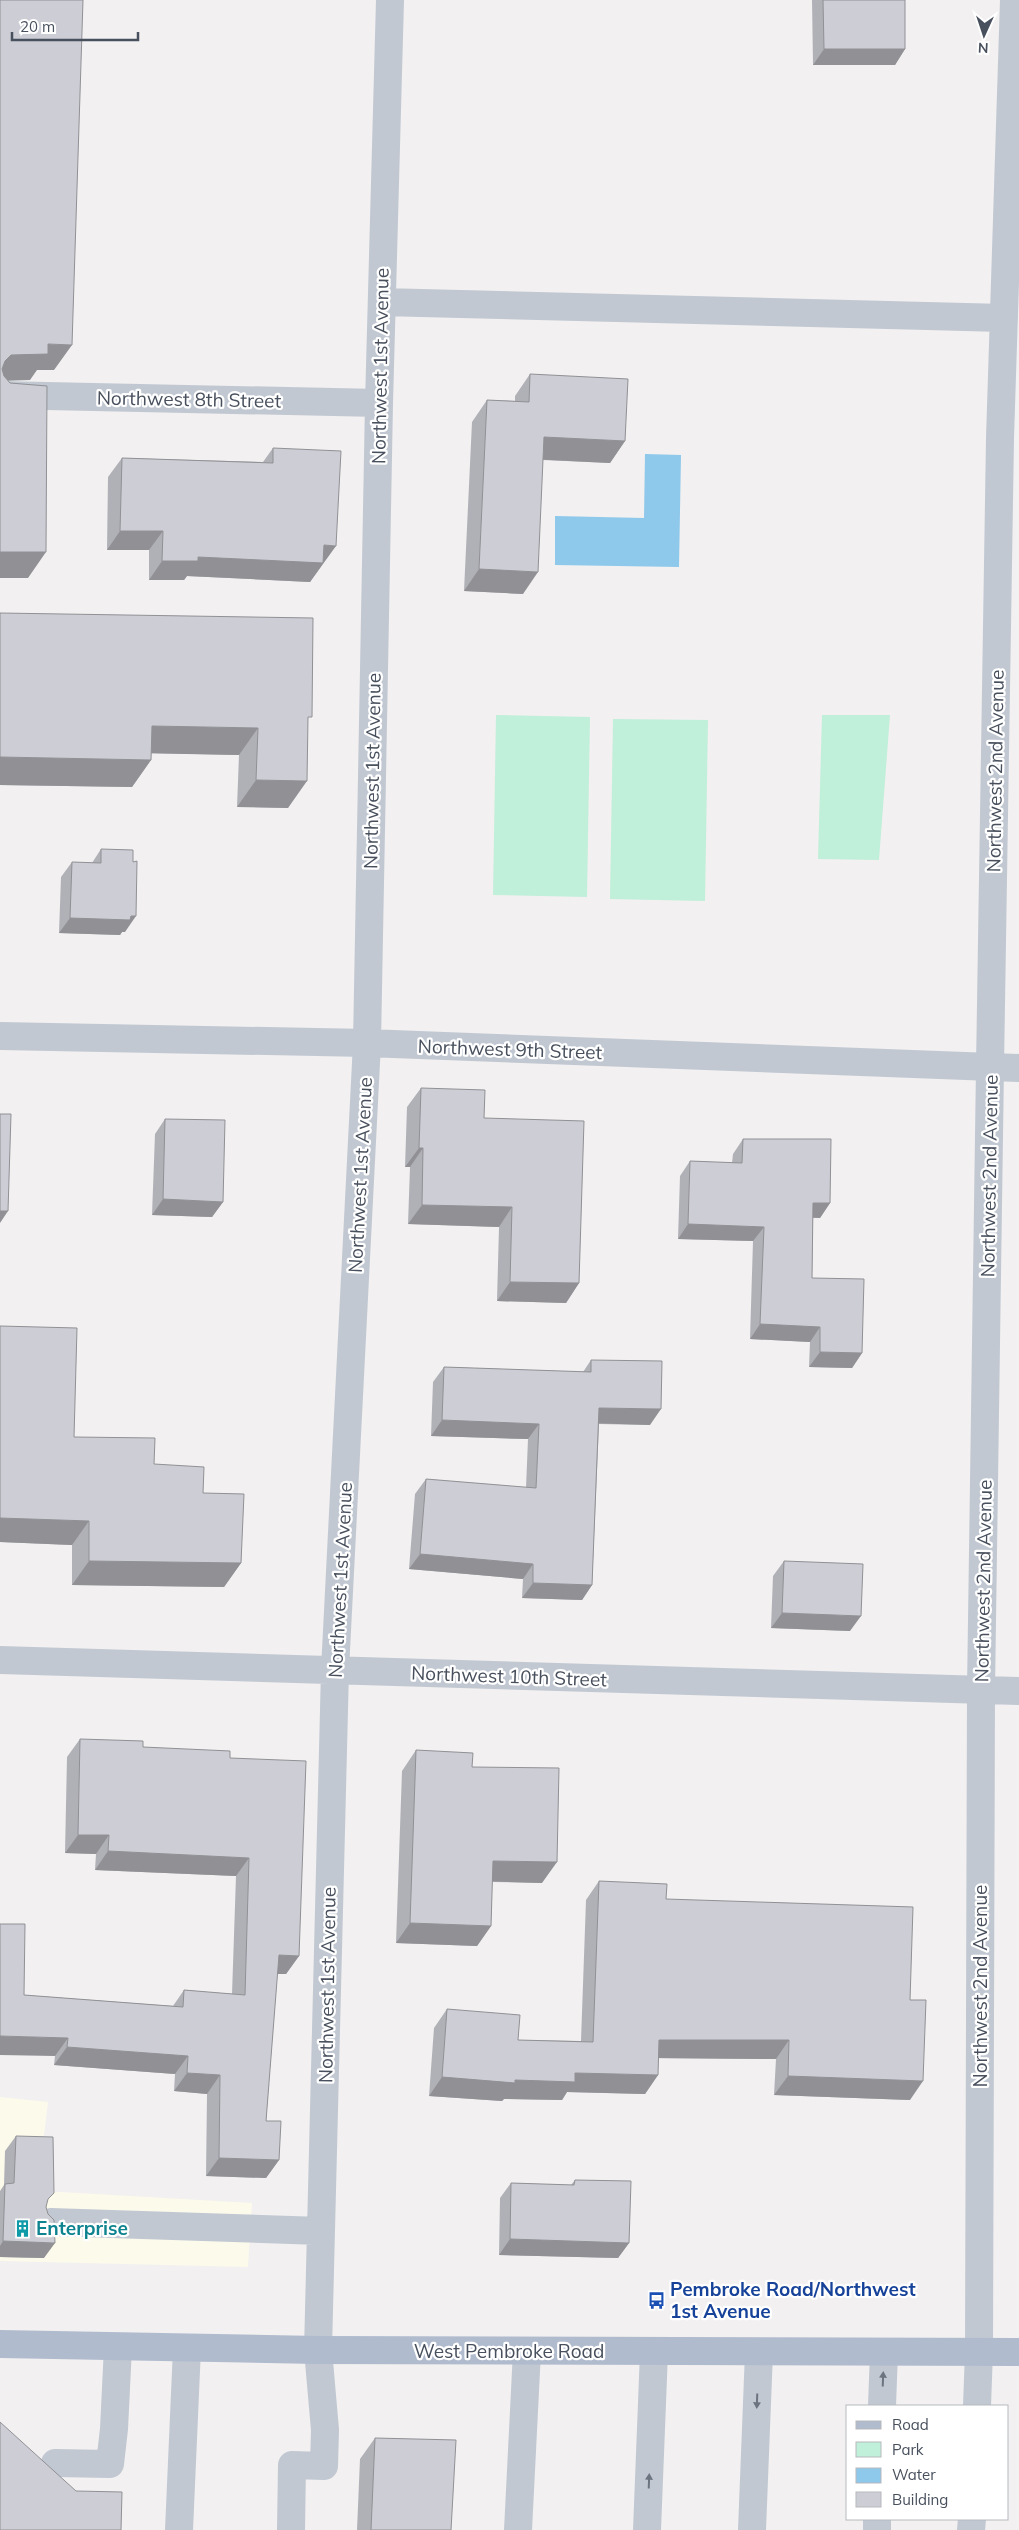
<svg xmlns="http://www.w3.org/2000/svg" width="1019" height="2530" font-family="Mulish,sans-serif">
	<rect width="100%" height="100%" fill="#f2f0f0"/>
	<path fill="#fcfaeb" d="M 0,2097 L 48,2102 L 42,2152 L 43,2191 L 252,2203 L 248,2267 L 0,2261 Z"/>
	<path fill="#c0efda" d="M 496,715 L 590,717 L 587,897 L 493,895 Z
		M 822,715 L 890,715 L 879,860 L 818,859 Z
		M 613,719 L 708,720 L 705,901 L 610,899 Z"/>
	<path fill="#8ec8eb" d="M 645,454 L 681,455 L 679,567 L 555,565 L 555,516 L 644,518 Z"/>
	<g fill="none" stroke-linecap="round" stroke-linejoin="round">
		<path stroke="#c1c8d2" stroke-width="28" d="M 382,302 L 1004,318
			M 0,395 L 379,403
			M 0,1036 L 367,1043 L 1019,1068
			M 0,1660 L 1019,1691
			M 51,2222 L 321,2231
			M 882,2406 L 884,2352
			M 977,2406 L 979,2351 L 981,1690 L 990,1067 L 1000,438 L 1014,0
			M 55,2463 L 110,2464 L 114,2429 L 118,2347
			M 179,2530 L 187,2348
			M 291,2530 L 292,2465 L 324,2466 L 325,2430 L 318,2350 L 335,1670 L 367,1043 L 379,403 L 390,0
			M 518,2530 L 527,2351
			M 647,2530 L 654,2352
			M 752,2530 L 759,2352
			M 877,2530 L 877,2519
			M 971,2530 L 972,2519"/>
		<path stroke="#b0bbce" stroke-width="28" d="M 0,2344 L 318,2350 L 1019,2352"/>
	</g>
	<path fill="#b0b1b7" d="M 812,0 L 905,0 L 905,49 L 895,65 L 813,65 Z
		M 530,374 L 625,441 L 610,463 L 543,460 L 523,594 L 464,591 L 472,422 L 487,400 L 515,401 L 515,396 Z
		M 273,448 L 322,565 L 310,582 L 187,576 L 184,580 L 149,580 L 149,550 L 107,550 L 108,477 L 122,458 L 263,462 Z
		M 0,613 L 308,722 L 288,808 L 237,807 L 239,755 L 151,753 L 151,760 L 132,787 L 0,785 Z
		M 101,849 L 125,932 L 122,932 L 120,935 L 59,933 L 61,877 L 72,862 L 92,863 Z
		M 421,1088 L 484,1118 L 579,1283 L 566,1303 L 497,1301 L 499,1227 L 408,1224 L 410,1167 L 405,1167 L 407,1107 Z
		M 165,1119 L 223,1202 L 212,1217 L 152,1215 L 155,1134 Z
		M 743,1139 L 830,1203 L 820,1218 L 813,1218 L 812,1278 L 862,1353 L 852,1368 L 809,1367 L 810,1342 L 750,1339 L 753,1241 L 678,1239 L 680,1176 L 690,1161 L 732,1163 L 733,1154 Z
		M 0,1326 L 74,1437 L 203,1493 L 241,1563 L 224,1587 L 72,1585 L 72,1545 L 0,1542 Z
		M 591,1360 L 650,1425 L 599,1424 L 592,1585 L 582,1600 L 522,1598 L 523,1579 L 409,1569 L 415,1494 L 426,1479 L 526,1488 L 528,1439 L 431,1436 L 433,1382 L 444,1367 L 583,1372 Z
		M 784,1561 L 850,1631 L 771,1628 L 773,1576 Z
		M 80,1739 L 230,1758 L 299,1956 L 286,1974 L 277,1974 L 266,2121 L 279,2160 L 266,2178 L 206,2176 L 207,2094 L 174,2091 L 175,2074 L 54,2065 L 55,2056 L 24,1995 L 173,2006 L 184,1990 L 232,1994 L 236,1876 L 95,1870 L 96,1854 L 65,1853 L 67,1757 Z
		M 416,1750 L 472,1767 L 542,1883 L 492,1882 L 491,1926 L 477,1946 L 396,1943 L 402,1771 Z
		M 599,1881 L 666,1899 L 910,2000 L 910,2100 L 774,2095 L 776,2059 L 658,2058 L 658,2075 L 645,2094 L 567,2092 L 562,2100 L 504,2099 L 502,2101 L 429,2096 L 434,2028 L 447,2009 L 518,2040 L 581,2041 L 586,1900 Z
		M 16,2136 L 47,2203 L 46,2207 L 44,2258 L 0,2257 L 0,2191 L 4,2185 L 5,2151 Z
		M 575,2180 L 629,2243 L 618,2258 L 499,2255 L 500,2198 L 511,2183 L 571,2185 Z
		M 375,2438 L 451,2530 L 357,2530 L 360,2459 Z"/>
	<path fill="#909095" d="M 824,49 L 905,49 L 895,65 L 813,65 Z
		M 48,344 L 72,345 L 54,370 L 37,370 L 30,380 L 0,381 L 0,368 L 5,361 L 11,355 Z
		M 544,437 L 625,441 L 610,463 L 529,459 Z
		M 120,531 L 163,531 L 149,550 L 107,550 Z
		M 324,545 L 336,546 L 310,582 L 187,576 L 184,580 L 149,580 L 162,561 Z
		M 0,552 L 46,552 L 28,578 L 0,578 Z
		M 479,569 L 538,572 L 523,594 L 464,591 Z
		M 152,726 L 258,728 L 239,755 L 133,753 Z
		M 0,757 L 151,760 L 132,787 L 0,785 Z
		M 256,780 L 307,781 L 288,808 L 237,807 Z
		M 131,916 L 136,916 L 125,932 L 122,932 L 120,935 L 59,933 L 70,918 Z
		M 419,1148 L 423,1148 L 410,1167 L 405,1167 Z
		M 163,1199 L 223,1202 L 212,1217 L 152,1215 Z
		M 813,1203 L 830,1203 L 820,1218 L 803,1217 Z
		M 422,1205 L 512,1207 L 499,1227 L 408,1224 Z
		M 0,1211 L 8,1211 L 0,1223 Z
		M 688,1224 L 764,1227 L 753,1241 L 678,1239 Z
		M 510,1282 L 579,1283 L 566,1303 L 497,1301 Z
		M 760,1324 L 820,1327 L 810,1342 L 750,1339 Z
		M 820,1352 L 862,1353 L 852,1368 L 809,1367 Z
		M 599,1408 L 661,1409 L 650,1425 L 588,1423 Z
		M 442,1420 L 539,1424 L 528,1439 L 431,1436 Z
		M 0,1518 L 89,1521 L 72,1545 L 0,1542 Z
		M 420,1554 L 533,1564 L 523,1579 L 409,1569 Z
		M 89,1561 L 241,1563 L 224,1587 L 72,1585 Z
		M 533,1583 L 592,1585 L 582,1600 L 522,1598 Z
		M 782,1613 L 861,1616 L 850,1631 L 771,1628 Z
		M 78,1835 L 109,1835 L 96,1854 L 65,1853 Z
		M 108,1851 L 249,1858 L 236,1876 L 95,1870 Z
		M 493,1861 L 557,1862 L 542,1883 L 479,1881 Z
		M 410,1923 L 491,1926 L 477,1946 L 396,1943 Z
		M 279,1955 L 299,1956 L 286,1974 L 266,1974 Z
		M 0,2036 L 68,2038 L 55,2056 L 0,2055 Z
		M 659,2040 L 789,2040 L 776,2059 L 646,2058 Z
		M 67,2047 L 188,2056 L 175,2074 L 54,2065 Z
		M 187,2073 L 220,2075 L 207,2094 L 174,2091 Z
		M 575,2073 L 658,2075 L 645,2094 L 567,2092 L 562,2100 L 504,2099 L 502,2101 L 429,2096 L 442,2077 Z
		M 788,2076 L 923,2081 L 910,2100 L 774,2095 Z
		M 219,2158 L 279,2160 L 266,2178 L 206,2176 Z
		M 510,2239 L 629,2243 L 618,2258 L 499,2255 Z
		M 3,2241 L 55,2243 L 44,2258 L 0,2257 L 0,2246 Z"/>
	<path fill="#cdced5" stroke="#909095" d="M 0,0 L 83,0 L 72,345 L 48,344 L 48,354 L 11,355 L 5,361 L 2,369 L 4,376 L 10,383 L 47,386 L 46,552 L 0,552 Z
		M 823,0 L 905,0 L 905,49 L 824,49 Z
		M 530,374 L 628,379 L 625,441 L 544,437 L 538,572 L 479,569 L 487,400 L 529,402 Z
		M 273,448 L 341,451 L 336,546 L 324,545 L 323,563 L 198,557 L 198,561 L 162,561 L 163,531 L 120,531 L 122,458 L 273,463 Z
		M 0,613 L 313,618 L 312,717 L 308,717 L 307,781 L 256,780 L 258,728 L 152,726 L 151,760 L 0,757 Z
		M 101,849 L 133,850 L 133,862 L 137,861 L 136,916 L 131,916 L 130,920 L 70,918 L 72,862 L 101,863 Z
		M 421,1088 L 485,1090 L 484,1118 L 584,1121 L 579,1283 L 510,1282 L 512,1207 L 422,1205 L 423,1148 L 419,1148 Z
		M 0,1114 L 11,1114 L 8,1211 L 0,1211 Z
		M 165,1119 L 225,1120 L 223,1202 L 163,1199 Z
		M 743,1139 L 831,1139 L 830,1203 L 813,1203 L 812,1278 L 864,1279 L 862,1353 L 820,1352 L 820,1327 L 760,1324 L 764,1227 L 688,1224 L 690,1161 L 742,1163 Z
		M 0,1326 L 77,1328 L 74,1437 L 155,1438 L 154,1464 L 204,1467 L 203,1493 L 244,1494 L 241,1563 L 89,1561 L 89,1521 L 0,1518 Z
		M 591,1360 L 662,1361 L 661,1409 L 599,1408 L 592,1585 L 533,1583 L 533,1564 L 420,1554 L 426,1479 L 536,1488 L 539,1424 L 442,1420 L 444,1367 L 591,1372 Z
		M 784,1561 L 863,1564 L 861,1616 L 782,1613 Z
		M 80,1739 L 143,1741 L 143,1747 L 230,1751 L 230,1758 L 306,1761 L 299,1956 L 279,1955 L 266,2121 L 281,2121 L 279,2160 L 219,2158 L 220,2075 L 187,2073 L 188,2056 L 67,2047 L 68,2038 L 0,2036 L 0,1924 L 25,1924 L 24,1995 L 183,2007 L 184,1990 L 245,1995 L 249,1858 L 108,1851 L 109,1835 L 78,1835 Z
		M 416,1750 L 473,1753 L 472,1767 L 559,1768 L 557,1862 L 493,1861 L 491,1926 L 410,1923 Z
		M 599,1881 L 667,1884 L 666,1899 L 913,1907 L 910,2000 L 926,2000 L 923,2081 L 788,2076 L 789,2040 L 659,2040 L 658,2075 L 575,2073 L 575,2082 L 515,2080 L 515,2083 L 442,2077 L 447,2009 L 520,2015 L 518,2040 L 593,2042 Z
		M 16,2136 L 53,2137 L 54,2193 L 48,2199 L 46,2207 L 48,2214 L 54,2220 L 55,2243 L 3,2241 L 5,2184 L 14,2183 Z
		M 575,2180 L 631,2181 L 629,2243 L 510,2239 L 511,2183 L 574,2185 Z
		M 0,2422 L 76,2491 L 122,2492 L 121,2530 L 0,2530 Z
		M 375,2438 L 456,2440 L 451,2530 L 371,2530 Z"/>
	<defs><path id="oneway-solid" d="M-6-.8H1V-3.2L6.5 0L1 3.2V.8H-6Z" transform="scale(1.25)"/></defs>
	<g fill="#6c7480">
		<use href="#oneway-solid" transform="translate(883 2379) rotate(-88)"/>
		<use href="#oneway-solid" transform="translate(757 2401) rotate(92)"/>
		<use href="#oneway-solid" transform="translate(649 2481) rotate(-88)"/>
	</g>
	<defs>
		<symbol id="building-bare" viewBox="-9 -9 18 18"><path d="M-4-6H4V6H1V3H-1V6H-4ZM-2.5-4.3h1.7v1.8h-1.7ZM.8-4.3h1.7v1.8H.8ZM-2.5-1h1.7V.8h-1.7ZM.8-1h1.7V.8H.8Z" fill="#0f9aa8" stroke="#fff" stroke-width="2.5" paint-order="stroke"/></symbol>
		<symbol id="bus-bare" viewBox="-9 -9 18 18"><path d="M-5-6H5V4H4V6H2V4H-2V6H-4V4H-5ZM-3.5-4V0h7V-4ZM-3.5 1.2v1.5H-2V1.2ZM2 1.2v1.5H3.5V1.2Z" fill="#1a4fb4" stroke="#fff" stroke-width="2.5" paint-order="stroke"/></symbol>
	</defs>
	<g fill-rule="evenodd">
		<use href="#building-bare" x="10" y="2216" width="25" height="25"/>
		<use href="#bus-bare" x="644" y="2288" width="25" height="25"/>
	</g>
	<g text-anchor="middle" stroke-width="4.5" stroke-linejoin="round" paint-order="stroke">
		<g font-size="19" fill="#48505d" stroke="#fff">
			<text transform="translate(380 366) rotate(-89)" y="7">Northwest 1st Avenue</text>
			<text transform="translate(189 399) rotate(1)" y="7">Northwest 8th Street</text>
			<text transform="translate(372 771) rotate(-89)" y="7">Northwest 1st Avenue</text>
			<text transform="translate(995 771) rotate(-89)" y="7">Northwest 2nd Avenue</text>
			<text transform="translate(510 1049) rotate(2)" y="7">Northwest 9th Street</text>
			<text transform="translate(360 1175) rotate(-87)" y="7">Northwest 1st Avenue</text>
			<text transform="translate(989 1176) rotate(-89)" y="7">Northwest 2nd Avenue</text>
			<text transform="translate(340 1580) rotate(-87)" y="7">Northwest 1st Avenue</text>
			<text transform="translate(983 1581) rotate(-89)" y="7">Northwest 2nd Avenue</text>
			<text transform="translate(509 1676) rotate(2)" y="7">Northwest 10th Street</text>
			<text transform="translate(327 1985) rotate(-89)" y="7">Northwest 1st Avenue</text>
			<text transform="translate(980 1986) rotate(-90)" y="7">Northwest 2nd Avenue</text>
			<text x="509" y="2358">West Pembroke Road</text>
		</g>
		<g font-size="19" font-weight="bold" fill="#0d838f" stroke="#fff" text-anchor="start">
			<text x="36" y="2235">Enterprise</text>
		</g>
		<g font-size="19" font-weight="bold" fill="#164399" stroke="#fff" text-anchor="start">
			<text x="670" y="2296">Pembroke Road/Northwest<tspan x="670" dy="22">1st Avenue</tspan></text>
		</g>
	</g>
	<rect x="846" y="2405" width="162" height="115" fill="#ffffff" stroke="#b6b9be"/>
	<rect x="856" y="2421" width="25" height="8" fill="#b0bbce" stroke="#b6b9be"/>
	<text x="892" y="2430" font-size="15" fill="#48505d">Road</text>
	<rect x="856" y="2442" width="25" height="15" fill="#c0efda" stroke="#b6b9be"/>
	<text x="892" y="2455" font-size="15" fill="#48505d">Park</text>
	<rect x="856" y="2468" width="25" height="15" fill="#8ec8eb" stroke="#b6b9be"/>
	<text x="892" y="2480" font-size="15" fill="#48505d">Water</text>
	<rect x="856" y="2492" width="25" height="15" fill="#cdced5" stroke="#b6b9be"/>
	<text x="892" y="2505" font-size="15" fill="#48505d">Building</text>
	<g transform="translate(984 35) rotate(183)" stroke="#ffffff" stroke-width="4" paint-order="stroke">
	<path d="M0-4L9 19L0 12L-9 19Z" fill="#48505d"/>
	<text y="-8" font-size="14" font-weight="bold" text-anchor="middle" fill="#48505d">N</text>
	</g>
	<path d="M12 32v8h126v-8" fill="none" stroke="#48505d" stroke-width="2.5"/>
	<text x="20" y="32" font-size="15" fill="#48505d" stroke="#ffffff" stroke-width="4" paint-order="stroke">20 m</text>
</svg>
